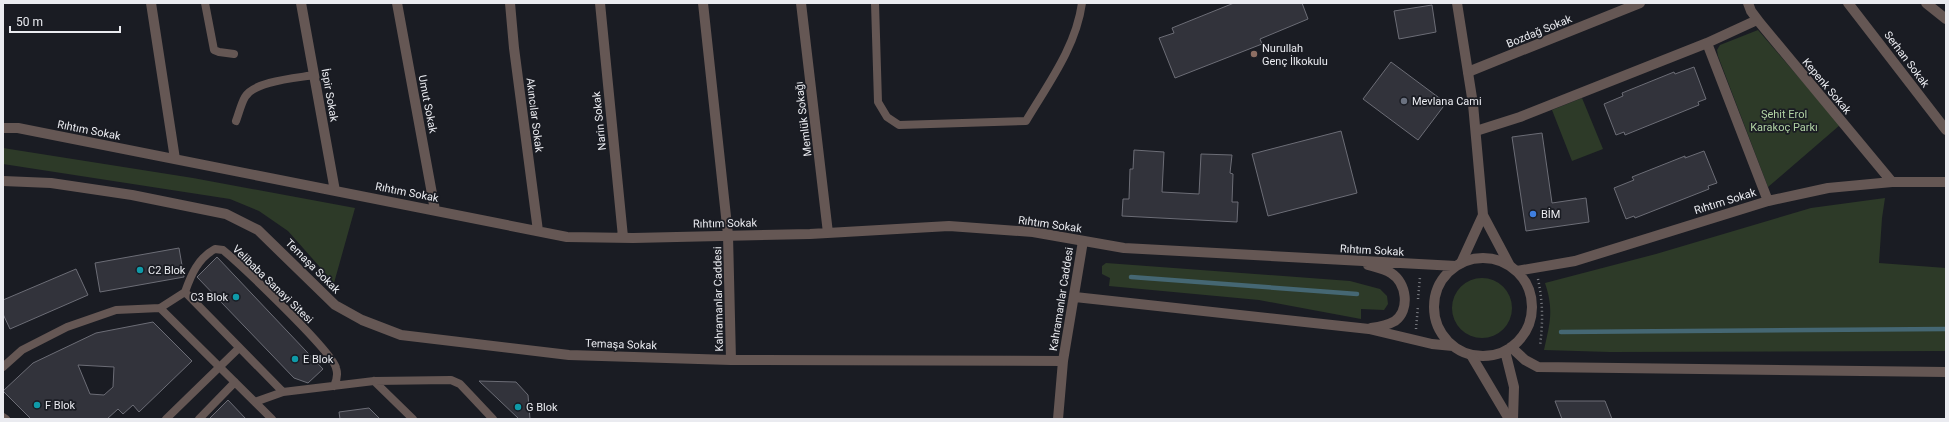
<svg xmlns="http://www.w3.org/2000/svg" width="1949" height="422" font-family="Roboto,sans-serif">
	<rect width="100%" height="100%" fill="#1a1c23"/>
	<path fill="#2d3a28" d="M 1758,30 L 1840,125 L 1768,187 L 1718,56 L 1717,50 L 1720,45 Z
		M 1582,98 L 1603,149 L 1572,161 L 1552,110 Z
		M 3,148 L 193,178 L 355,208 L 334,283 L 288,231 L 259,211 L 230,199 L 3,164 Z
		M 1885,198 L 1882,218 L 1879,263 L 1946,268 L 1946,351 L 1610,352 L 1544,350 C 1550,323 1554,310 1545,283 L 1656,254 L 1811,208 Z
		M 1106,263 L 1350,281 L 1380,289 L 1387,296 L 1388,304 L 1384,310 L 1361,309 L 1361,319 L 1259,300 L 1109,286 L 1110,278 L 1102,274 L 1102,266 Z
		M1452 308a30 30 0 1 1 60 0a30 30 0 1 1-60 0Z"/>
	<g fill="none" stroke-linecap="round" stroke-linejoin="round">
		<path stroke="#456773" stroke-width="4.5" d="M 1131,277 L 1357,294
			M 1561,332 L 1946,329"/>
	</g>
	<path fill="#32333b" stroke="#6c6d76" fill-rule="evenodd" d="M 1234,3 L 1302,3 L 1308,19 L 1260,39 L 1262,44 L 1175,78 L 1159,38 L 1174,33 L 1172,28 Z
		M 1432,5 L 1436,32 L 1399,39 L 1394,11 Z
		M 1391,62 L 1446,103 L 1418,140 L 1363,99 Z
		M 1694,67 L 1706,99 L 1698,102 L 1699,105 L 1625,135 L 1624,132 L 1616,135 L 1604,104 L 1623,96 L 1622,93 L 1674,72 L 1675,74 Z
		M 1341,131 L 1357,193 L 1268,216 L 1252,154 Z
		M 1542,133 L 1552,203 L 1586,198 L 1589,222 L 1526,231 L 1512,137 Z
		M 1134,150 L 1164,152 L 1162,192 L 1199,194 L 1201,154 L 1232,155 L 1230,173 L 1233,174 L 1232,202 L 1238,202 L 1237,222 L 1122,216 L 1123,199 L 1129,199 L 1130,169 L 1133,169 Z
		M 1704,151 L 1717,183 L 1708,186 L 1709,189 L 1635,218 L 1634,216 L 1626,219 L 1614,188 L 1634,180 L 1632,177 L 1685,156 L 1685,158 Z
		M 179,248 L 184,277 L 100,292 L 95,263 Z
		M 217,257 L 323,369 L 308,383 L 294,378 L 197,277 Z
		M 76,269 L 88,295 L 10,329 L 3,314 L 3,300 Z
		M 153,322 L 192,361 L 139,412 L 133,405 L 123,414 L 118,409 L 107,419 L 31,419 L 3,391 L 33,363 L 96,333 ZM 78,365 L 114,367 L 113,387 L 104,395 L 90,394 Z
		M 479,381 L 516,382 L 528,395 L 530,419 L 519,419 Z
		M 228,400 L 246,419 L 209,419 Z
		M 1555,401 L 1605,401 L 1612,419 L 1562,419 Z
		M 369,408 L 380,419 L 340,419 L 339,412 Z"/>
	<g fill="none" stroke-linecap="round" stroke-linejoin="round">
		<path stroke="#7c7e84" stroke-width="2.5" stroke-dasharray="1 3" stroke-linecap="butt" d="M 1538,279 C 1543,303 1543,322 1540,346
			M 1418,299 L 1420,277
			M 1416,329 L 1418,306"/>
		<path stroke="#655754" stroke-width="8" d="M 205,3 L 214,50 L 219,52 L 234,54
			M 875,3 L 878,102 L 887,117 L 899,125 L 1026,121 C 1048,84 1076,47 1082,3
			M 236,121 C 239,113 241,104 245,97 C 254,81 297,78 314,75
			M 185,292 C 191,275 198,258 215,249 L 223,250 C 240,264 332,351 336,368 C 338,374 337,380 334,386
			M 160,308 L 272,419
			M 3,367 L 22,350 L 67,327 L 116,310 L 160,308 L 185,292 L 283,392
			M 374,381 L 413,419
			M 255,402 L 283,392 L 374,381 L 451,380 L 460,384 L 493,419
			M 3,417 L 6,419
			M 166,419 L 239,348
			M 199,419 L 235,382"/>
		<path stroke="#655754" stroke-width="10" d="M 151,3 L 175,159
			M 301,3 L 335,191
			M 397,3 L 435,210
			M 510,3 L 514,48 L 538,231
			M 600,3 L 623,237
			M 703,3 L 728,235 L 731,360
			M 801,3 L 828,233
			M 1748,3 L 1751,11 L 1760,23 L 1892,182
			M 1848,3 L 1946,130
			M 1926,3 L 1946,19
			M 1707,43 L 1757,20
			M 1468,72 L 1640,3
			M 3,128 L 18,128 L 567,237 L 633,238 L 810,234 L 949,226 L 1033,232 L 1124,248 L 1456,266
			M 1476,131 L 1520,117 L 1707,43 L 1768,201
			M 3,181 L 51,183 L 132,195 L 226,214 L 258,230 L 335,305 L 362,320 L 401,335 L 569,355 L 731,360 L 1063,361
			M1434 307a49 49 0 1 1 98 0a49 49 0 1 1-98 0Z
			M 1368,265 C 1375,267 1385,269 1391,273 C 1407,283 1410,310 1395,321 C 1388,325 1378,327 1371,328
			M 1517,271 L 1575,261 L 1768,201 L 1828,188 L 1892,182 L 1946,182
			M 1075,297 L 1369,329 L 1432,344 L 1453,346
			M 1511,347 L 1525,360 L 1538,367 L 1946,372
			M 1505,351 L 1514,387 L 1513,419
			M 1058,419 L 1063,361 L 1083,241"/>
		<path stroke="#655754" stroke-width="10" d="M 1457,3 L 1473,104 L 1483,215 L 1509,264
			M 1461,263 L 1483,215
			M 1471,355 L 1509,419"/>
	</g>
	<circle fill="#8d6e63" stroke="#1a1c23" stroke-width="1.5" cx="1254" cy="54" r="4"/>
	<circle fill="#6b7280" stroke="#1a1c23" stroke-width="1.5" cx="1404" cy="101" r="4"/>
	<circle fill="#3f7fe0" stroke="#1a1c23" stroke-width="1.5" cx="1533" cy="214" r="4"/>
	<g fill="#0f9aa8" stroke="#1a1c23" stroke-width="1.5">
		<circle cx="140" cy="270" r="4"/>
		<circle cx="236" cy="297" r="4"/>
		<circle cx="295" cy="359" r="4"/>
		<circle cx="37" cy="405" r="4"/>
		<circle cx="518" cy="407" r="4"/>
	</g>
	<g text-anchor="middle" stroke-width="3.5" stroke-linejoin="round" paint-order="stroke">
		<g font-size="11" fill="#eaebf0" stroke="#1a1c23">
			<text transform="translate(1539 31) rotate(-22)" y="4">Bozdağ Sokak</text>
			<text transform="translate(1907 59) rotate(53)" y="4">Serhan Sokak</text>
			<text transform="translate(1827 86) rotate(50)" y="4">Kepenk Sokak</text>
			<text transform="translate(330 95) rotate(80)" y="4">İspir Sokak</text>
			<text transform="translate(428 104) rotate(79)" y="4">Umut Sokak</text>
			<text transform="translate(535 115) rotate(83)" y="4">Akıncılar Sokak</text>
			<text transform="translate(803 119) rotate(-97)" y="4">Memlük Sokağı</text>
			<text transform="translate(599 121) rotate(-96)" y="4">Narin Sokak</text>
			<text transform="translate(89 130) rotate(11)" y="4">Rıhtım Sokak</text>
			<text transform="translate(407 192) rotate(11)" y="4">Rıhtım Sokak</text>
			<text transform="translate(1725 201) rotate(-17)" y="4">Rıhtım Sokak</text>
			<text transform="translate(725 223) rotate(-1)" y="4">Rıhtım Sokak</text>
			<text transform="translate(1050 224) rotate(8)" y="4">Rıhtım Sokak</text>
			<text transform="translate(1372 250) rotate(3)" y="4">Rıhtım Sokak</text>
			<text transform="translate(313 266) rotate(45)" y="4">Temaşa Sokak</text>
			<text transform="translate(273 284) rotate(44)" y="4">Velibaba Sanayi Sitesi</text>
			<text transform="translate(718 299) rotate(-91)" y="4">Kahramanlar Caddesi</text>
			<text transform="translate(1061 299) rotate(-81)" y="4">Kahramanlar Caddesi</text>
			<text transform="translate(621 344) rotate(2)" y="4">Temaşa Sokak</text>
		</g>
		<g font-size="11" fill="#eaebf0" stroke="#1a1c23" text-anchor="start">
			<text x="1262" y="52">Nurullah<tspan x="1262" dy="13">Genç İlkokulu</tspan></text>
			<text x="1412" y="105">Mevlana Cami</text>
			<text x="1541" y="218">BİM</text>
			<text x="148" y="274">C2 Blok</text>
			<text x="228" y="301" text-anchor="end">C3 Blok</text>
			<text x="303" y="363">E Blok</text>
			<text x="45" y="409">F Blok</text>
			<text x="526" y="411">G Blok</text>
		</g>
		<g font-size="11" fill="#b1d3a4" stroke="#1a1c23">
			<text x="1784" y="118">Şehit Erol<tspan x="1784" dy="13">Karakoç Parkı</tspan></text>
		</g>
	</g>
	<rect width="1949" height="422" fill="none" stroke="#eaebf0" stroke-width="8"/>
	<path d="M10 26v6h110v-6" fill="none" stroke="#eaebf0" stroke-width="2"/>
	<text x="16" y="26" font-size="12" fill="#eaebf0" stroke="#1a1c23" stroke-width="3" paint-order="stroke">50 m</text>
</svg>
